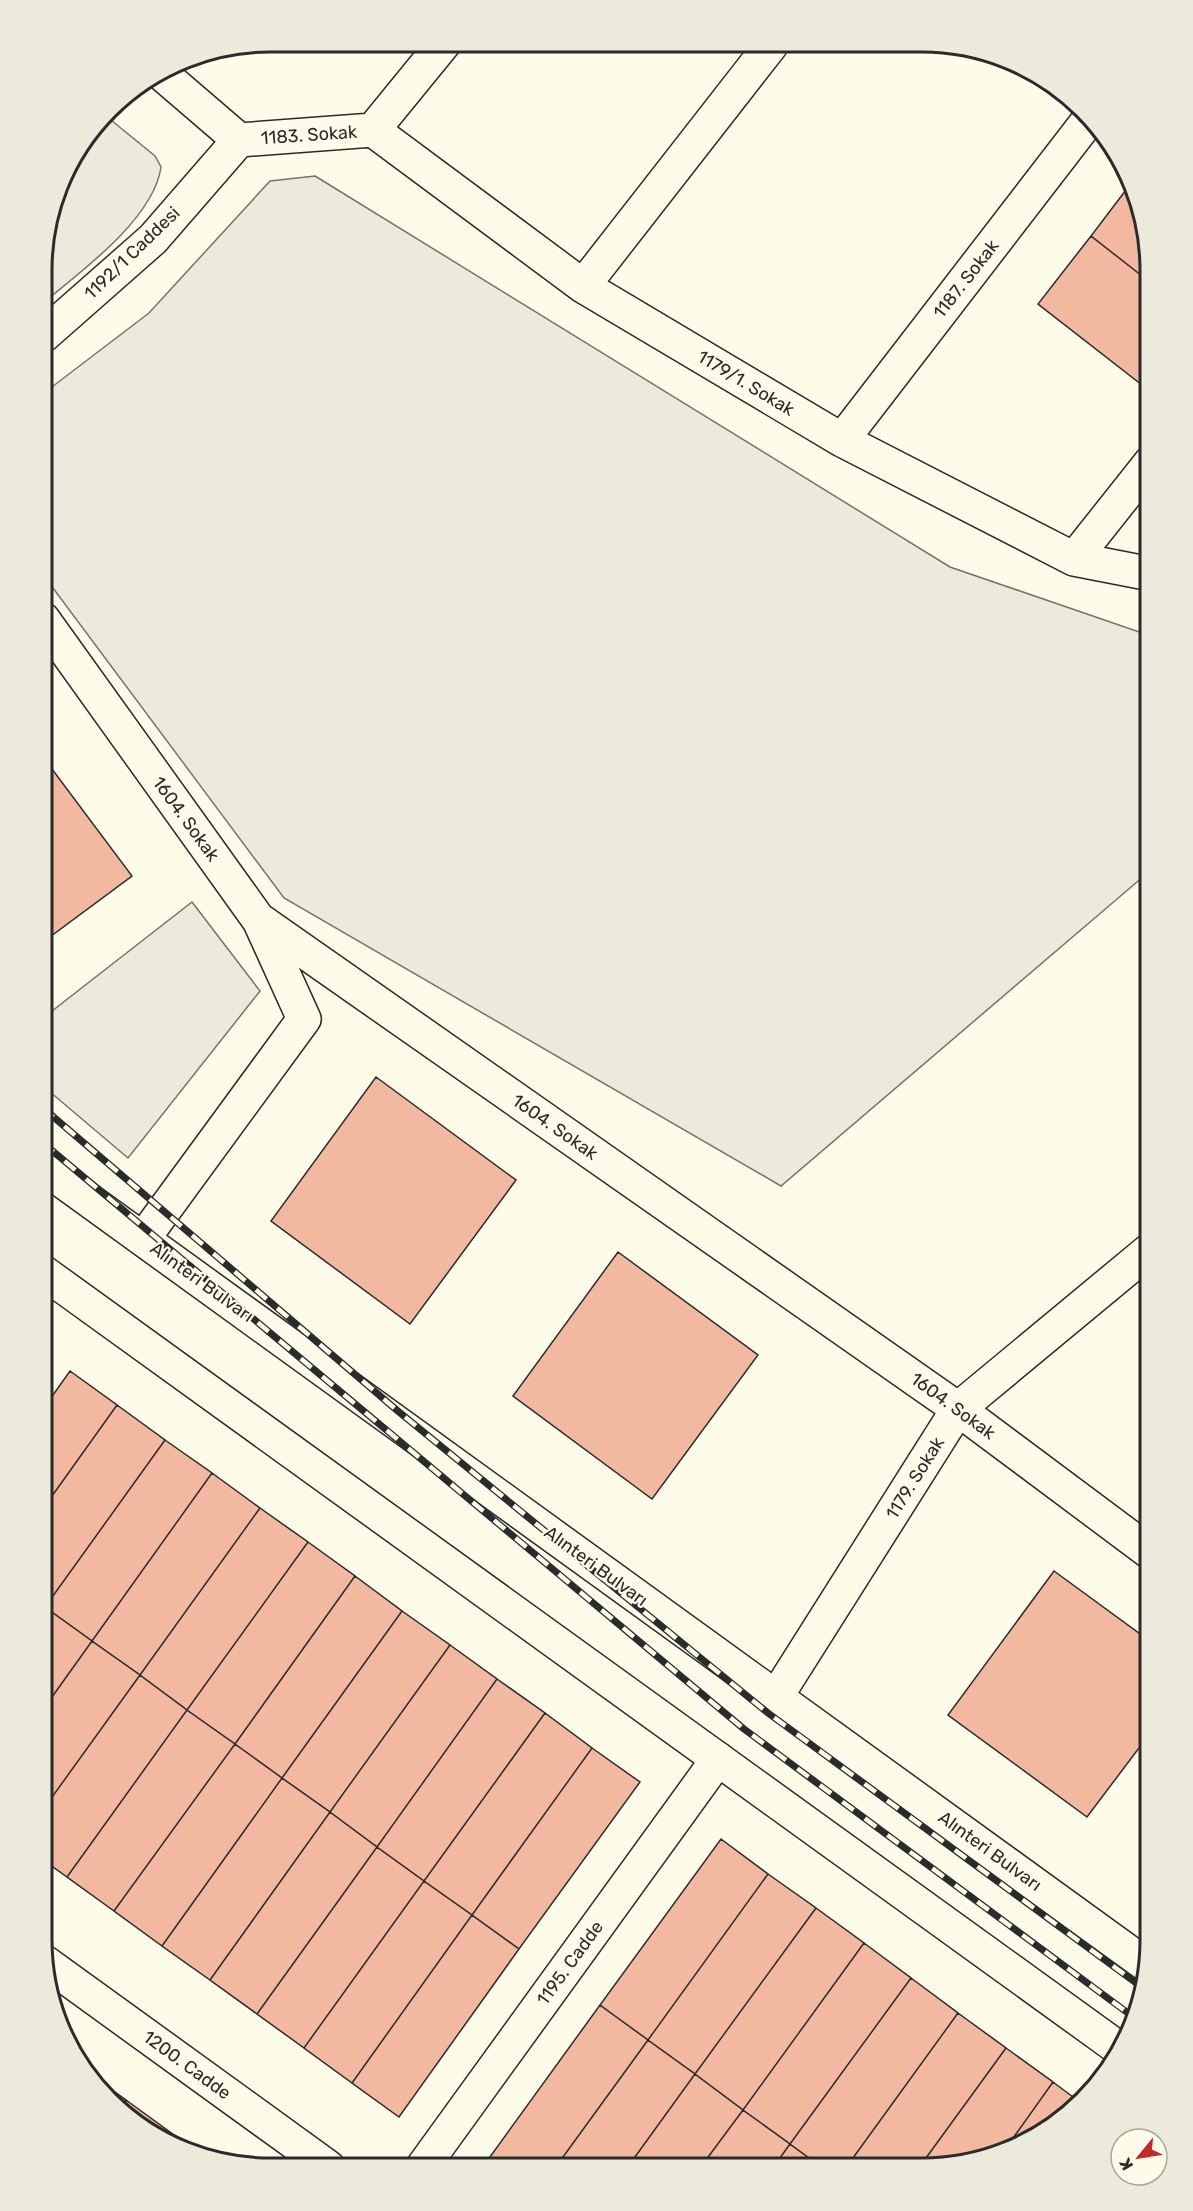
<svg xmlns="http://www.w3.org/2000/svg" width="1193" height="2211" font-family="Rubik,sans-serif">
	<rect width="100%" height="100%" fill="#fdfbea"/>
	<path fill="#ecebdb" stroke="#74746e" stroke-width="1.5" d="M 106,116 L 155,156 L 161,167 C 154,218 82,271 44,302 L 44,241 L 66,169 Z"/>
	<path fill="#eceadb" stroke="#74746e" stroke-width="1.5" d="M 315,176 L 950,567 L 1151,636 L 1151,870 L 781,1186 L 284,898 L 44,576 L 44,393 L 149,313 L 270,181 Z
		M 192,902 L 260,991 L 128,1158 L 43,1086 L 43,1018 Z"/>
	<path fill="#f2b8a0" stroke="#2b2b2b" stroke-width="1.5" d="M 1129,186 L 1139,196 L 1151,270 L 1151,283 L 1091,236 Z
		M 1091,236 L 1151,283 L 1151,392 L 1038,304 Z
		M 43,757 L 132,876 L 43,942 Z
		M 376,1077 L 516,1180 L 410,1324 L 271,1221 Z
		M 618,1252 L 758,1355 L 652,1499 L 513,1396 Z
		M 70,1371 L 117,1405 L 42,1510 L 43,1409 Z
		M 117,1405 L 165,1440 L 45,1607 L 42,1605 L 42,1510 Z
		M 165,1440 L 212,1473 L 92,1641 L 45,1607 Z
		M 212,1473 L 260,1508 L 140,1675 L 92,1641 Z
		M 260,1508 L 308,1542 L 187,1710 L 140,1675 Z
		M 308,1542 L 355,1576 L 235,1744 L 187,1710 Z
		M 1054,1571 L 1151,1642 L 1151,1732 L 1087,1817 L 948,1715 Z
		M 355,1576 L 402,1611 L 282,1778 L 235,1744 Z
		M 45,1607 L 92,1641 L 42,1711 L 42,1610 Z
		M 402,1611 L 450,1645 L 330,1812 L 282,1778 Z
		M 92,1641 L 140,1675 L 42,1811 L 42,1711 Z
		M 450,1645 L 497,1679 L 377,1847 L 330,1812 Z
		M 140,1675 L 187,1710 L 67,1877 L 42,1859 L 42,1811 Z
		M 497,1679 L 545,1713 L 424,1881 L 377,1847 Z
		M 187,1710 L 235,1744 L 114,1911 L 67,1877 Z
		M 545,1713 L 592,1748 L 472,1915 L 424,1881 Z
		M 235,1744 L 282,1778 L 162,1946 L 114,1911 Z
		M 592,1748 L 640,1782 L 519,1949 L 472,1915 Z
		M 282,1778 L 330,1812 L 210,1980 L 162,1946 Z
		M 330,1812 L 377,1847 L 257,2014 L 210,1980 Z
		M 721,1839 L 768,1874 L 648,2040 L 600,2005 Z
		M 377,1847 L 424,1881 L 304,2048 L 257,2014 Z
		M 768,1874 L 816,1908 L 695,2074 L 648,2040 Z
		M 424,1881 L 472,1915 L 352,2083 L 304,2048 Z
		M 816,1908 L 864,1943 L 743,2110 L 695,2074 Z
		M 472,1915 L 519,1949 L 399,2117 L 352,2083 Z
		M 864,1943 L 911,1978 L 790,2144 L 743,2110 Z
		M 911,1978 L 958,2013 L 845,2169 L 824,2169 L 790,2144 Z
		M 600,2005 L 648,2040 L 555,2168 L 482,2168 Z
		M 958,2013 L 1006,2048 L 918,2169 L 845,2169 Z
		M 648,2040 L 695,2074 L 627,2168 L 555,2168 Z
		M 1006,2048 L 1053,2082 L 1001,2155 L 918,2169 Z
		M 81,2068 L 126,2100 L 118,2111 Z
		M 695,2074 L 743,2110 L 700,2168 L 627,2168 Z
		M 1053,2082 L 1081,2103 L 1061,2122 L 1001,2155 Z
		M 126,2100 L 174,2135 L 168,2143 L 120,2113 L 118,2111 Z
		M 743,2110 L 790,2144 L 772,2169 L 700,2168 Z
		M 174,2135 L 206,2158 L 182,2152 L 168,2143 Z
		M 790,2144 L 824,2169 L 772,2169 Z"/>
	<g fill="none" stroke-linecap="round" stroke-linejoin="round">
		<defs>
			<path id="minor" d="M 161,73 L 239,140
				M 373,130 L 583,286 L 842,440 L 1074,559 L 1151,574
				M 239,140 L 373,130 L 444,43
				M 583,286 L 771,45
				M 44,335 L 153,239 L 239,140
				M 842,440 L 1090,118
				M 1074,559 L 1151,462
				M 43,619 L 258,919 L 958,1409 L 1151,1553
				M 143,1239 L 304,1019 L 259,920
				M 776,1697 L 958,1409 L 1151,1249
				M 46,1963 L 328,2167
				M 422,2168 L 718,1759"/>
			<path id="major" d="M 43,1167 L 1148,1966
				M 43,1272 L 1121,2050"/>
		</defs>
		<use href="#minor" stroke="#2b2b2b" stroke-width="36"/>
		<use href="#major" stroke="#2b2b2b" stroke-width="36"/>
		<use href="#minor" stroke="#fdfbea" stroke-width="33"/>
		<use href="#major" stroke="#fdfbea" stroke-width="33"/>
		<defs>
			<path id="rail" d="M 43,1108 L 399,1412 L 768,1713 L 1143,1988
				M 43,1143 L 744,1729 L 1136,2019"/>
		</defs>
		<use href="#rail" stroke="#2b2b2b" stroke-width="7"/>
		<use href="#rail" stroke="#fdfbea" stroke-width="4.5" stroke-dasharray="14" stroke-linecap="butt"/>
	</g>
	<g text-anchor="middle" stroke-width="4.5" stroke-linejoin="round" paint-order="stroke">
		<g font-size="18" fill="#2b2b2b" stroke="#fdfbea">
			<text transform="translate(309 135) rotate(-4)" y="6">1183. Sokak</text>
			<text transform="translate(132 253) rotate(-44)" y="6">1192/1 Caddesi</text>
			<text transform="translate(966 279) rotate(-52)" y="6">1187. Sokak</text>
			<text transform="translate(746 383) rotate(31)" y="6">1179/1. Sokak</text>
			<text transform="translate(186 819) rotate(54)" y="6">1604. Sokak</text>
			<text transform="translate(555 1127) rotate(35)" y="6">1604. Sokak</text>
			<text transform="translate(202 1282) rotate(36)" y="6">Alınteri Bulvarı</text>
			<text transform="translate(953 1406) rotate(36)" y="6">1604. Sokak</text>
			<text transform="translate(915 1478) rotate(-58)" y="6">1179. Sokak</text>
			<text transform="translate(596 1566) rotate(36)" y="6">Alınteri Bulvarı</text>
			<text transform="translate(990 1851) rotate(36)" y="6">Alınteri Bulvarı</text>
			<text transform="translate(570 1963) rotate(-54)" y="6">1195. Cadde</text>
			<text transform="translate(187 2065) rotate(36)" y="6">1200. Cadde</text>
		</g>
	</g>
	<path d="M0 0H1193V2211H0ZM270 52H922A218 218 0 0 1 1140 270V1940A218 218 0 0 1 922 2158H270A218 218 0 0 1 52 1940V270A218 218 0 0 1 270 52Z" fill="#eceadb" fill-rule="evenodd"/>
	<path fill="none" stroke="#2b2b2b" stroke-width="3" d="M270 52H922A218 218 0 0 1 1140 270V1940A218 218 0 0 1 922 2158H270A218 218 0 0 1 52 1940V270A218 218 0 0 1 270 52Z"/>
	<g transform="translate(1139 2157) rotate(240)"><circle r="28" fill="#fdfbea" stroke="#a9a89e" stroke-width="1.5"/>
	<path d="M0-4.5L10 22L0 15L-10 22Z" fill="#c62828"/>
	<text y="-9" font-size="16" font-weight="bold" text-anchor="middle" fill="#2b2b2b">K</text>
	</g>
</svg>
